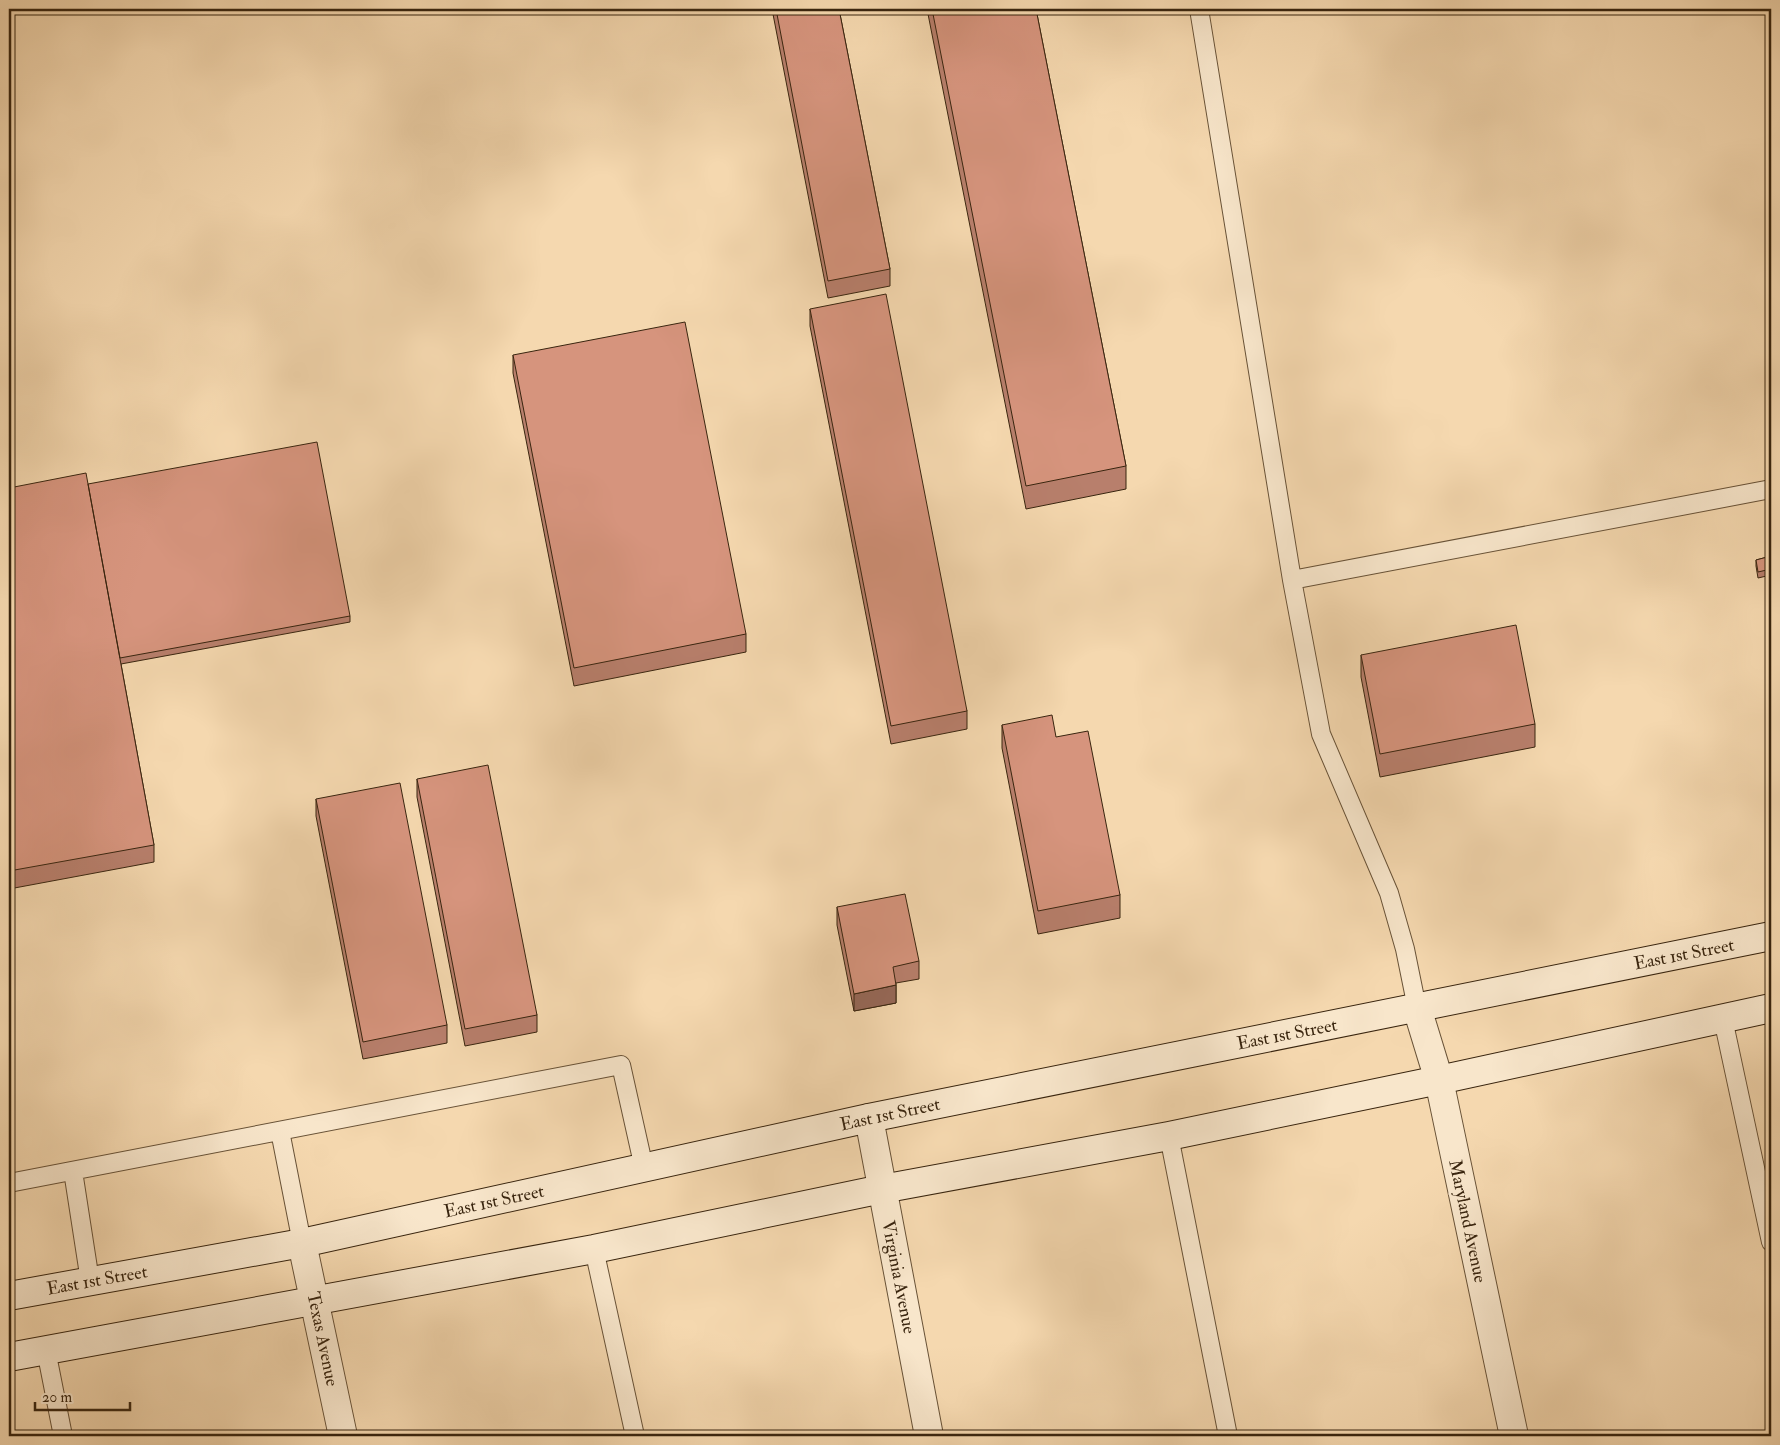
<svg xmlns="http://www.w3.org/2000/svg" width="1780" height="1445" font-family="'IM FELL Double Pica',serif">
	<rect width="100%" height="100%" fill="#f5d8af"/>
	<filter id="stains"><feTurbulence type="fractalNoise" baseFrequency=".004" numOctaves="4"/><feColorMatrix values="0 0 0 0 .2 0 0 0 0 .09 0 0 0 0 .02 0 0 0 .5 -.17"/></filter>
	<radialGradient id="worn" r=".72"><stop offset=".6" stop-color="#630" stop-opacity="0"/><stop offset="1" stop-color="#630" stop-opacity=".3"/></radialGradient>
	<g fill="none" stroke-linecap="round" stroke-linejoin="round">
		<defs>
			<path id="service" d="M 1199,9 L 1292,580 L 1321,734 L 1389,893 L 1405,949 L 1417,1008
				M 1292,580 L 1771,489
				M 1723,1019 L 1771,1242
				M 280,1131 L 302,1243
				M 1169,1136 L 1228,1436
				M 73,1171 L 90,1281
				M 9,1183 L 621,1065 L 644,1168
				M 594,1249 L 635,1436
				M 46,1350 L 63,1436"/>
			<path id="minor" d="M 869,1118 L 929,1436
				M 302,1243 L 343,1436"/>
			<path id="tertiary" d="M 1417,1008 L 1439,1080 L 1514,1436"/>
			<path id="secondary" d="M 9,1296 L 302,1243 L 869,1118 L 1771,936
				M 9,1357 L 594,1249 L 882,1189 L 1169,1136 L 1439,1080 L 1771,1008"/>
		</defs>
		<use href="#service" stroke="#685237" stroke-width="20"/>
		<use href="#minor" stroke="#685237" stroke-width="30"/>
		<use href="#tertiary" stroke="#685237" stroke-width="30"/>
		<use href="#secondary" stroke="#39250f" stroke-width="30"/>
		<use href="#service" stroke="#f8e6cb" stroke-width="18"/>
		<use href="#minor" stroke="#f8e6cb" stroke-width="28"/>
		<use href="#tertiary" stroke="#f8e6cb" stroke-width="28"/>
		<use href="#secondary" stroke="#f8e6cb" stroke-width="28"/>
	</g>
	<path fill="#b87f6c" stroke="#39250f" d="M 772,9 L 839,9 L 890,269 L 890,286 L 828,298 Z
		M 927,9 L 1036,9 L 1126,466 L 1126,489 L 1026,509 Z
		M 810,309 L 967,711 L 967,729 L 891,744 L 810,326 Z
		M 513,355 L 746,634 L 746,652 L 574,686 L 513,373 Z
		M 9,488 L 350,616 L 350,622 L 121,664 L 154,845 L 154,862 L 9,889 Z
		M 1771,556 L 1771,575 L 1758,578 L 1756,566 L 1756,560 Z
		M 1361,655 L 1535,724 L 1535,747 L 1380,777 L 1361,677 Z
		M 1002,725 L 1056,737 L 1120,895 L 1120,918 L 1038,934 L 1002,748 Z
		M 417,779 L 537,1015 L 537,1032 L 465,1046 L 417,797 Z
		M 316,799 L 447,1025 L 447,1043 L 363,1059 L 316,816 Z
		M 837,907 L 919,961 L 919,979 L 896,983 L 896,1003 L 854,1011 L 837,925 Z"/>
	<path fill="#966858" stroke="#39250f" d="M 896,985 L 896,1003 L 854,1011 L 854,994 Z"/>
	<path fill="#d6947d" stroke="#39250f" d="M 776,9 L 839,9 L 890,269 L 828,281 Z
		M 932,9 L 1036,9 L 1126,466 L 1026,486 Z
		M 886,294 L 967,711 L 891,726 L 810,309 Z
		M 685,322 L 746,634 L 574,668 L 513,355 Z
		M 317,442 L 350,616 L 120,658 L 88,484 Z
		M 86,473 L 154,845 L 9,871 L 9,488 Z
		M 1771,556 L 1771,569 L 1758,572 L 1756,560 Z
		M 1516,625 L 1535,724 L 1380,754 L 1361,655 Z
		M 1052,715 L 1056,737 L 1088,731 L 1120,895 L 1038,911 L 1002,725 Z
		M 488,765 L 537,1015 L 465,1029 L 417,779 Z
		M 400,783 L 447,1025 L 363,1042 L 316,799 Z
		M 905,894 L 919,961 L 893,967 L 896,985 L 854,994 L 837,907 Z"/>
	<g text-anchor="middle" stroke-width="5" stroke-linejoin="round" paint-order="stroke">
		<g font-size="18" fill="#39250f" stroke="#f8e6cb">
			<text transform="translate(1684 954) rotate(-11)" y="6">East 1st Street</text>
			<text transform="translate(1287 1034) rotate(-11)" y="6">East 1st Street</text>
			<text transform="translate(890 1114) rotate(-12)" y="6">East 1st Street</text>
			<text transform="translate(494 1201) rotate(-12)" y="6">East 1st Street</text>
			<text transform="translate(1468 1221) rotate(78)" y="6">Maryland Avenue</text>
			<text transform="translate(899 1277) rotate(79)" y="6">Virginia Avenue</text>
			<text transform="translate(97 1280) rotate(-10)" y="6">East 1st Street</text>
			<text transform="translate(323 1339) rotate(78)" y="6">Texas Avenue</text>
		</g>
	</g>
	<rect width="1780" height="1445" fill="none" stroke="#f5d8af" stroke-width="30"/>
	<rect x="10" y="10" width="1760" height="1425" fill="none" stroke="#39250f" stroke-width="2.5"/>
	<rect x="15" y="15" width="1750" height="1415" fill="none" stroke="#39250f"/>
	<path d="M35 1402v8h95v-8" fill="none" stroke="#39250f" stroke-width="2.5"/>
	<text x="42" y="1402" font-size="15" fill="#39250f" stroke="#f8e6cb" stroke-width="4" paint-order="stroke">20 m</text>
	<rect width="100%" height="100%" filter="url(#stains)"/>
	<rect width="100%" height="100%" fill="url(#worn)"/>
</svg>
